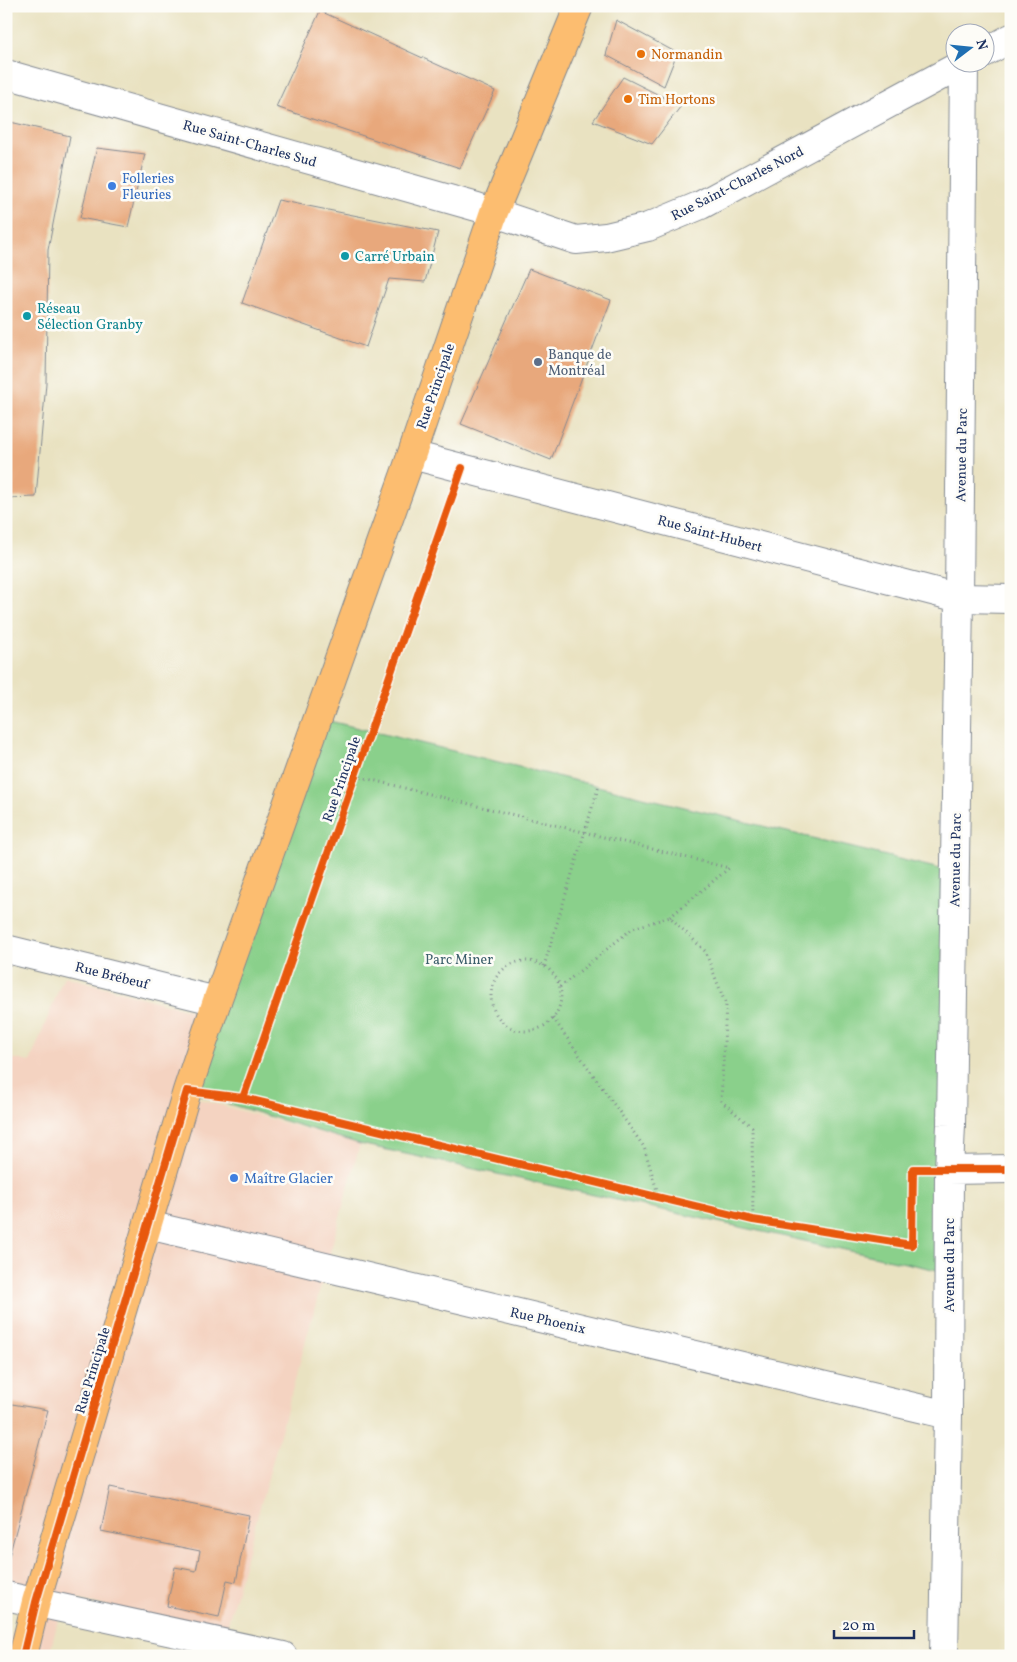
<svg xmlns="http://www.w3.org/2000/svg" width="1017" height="1662" font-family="Vollkorn,serif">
	<rect width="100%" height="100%" fill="#fdfcf7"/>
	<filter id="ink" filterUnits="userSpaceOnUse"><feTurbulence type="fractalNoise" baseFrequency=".02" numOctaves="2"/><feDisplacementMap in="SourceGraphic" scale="10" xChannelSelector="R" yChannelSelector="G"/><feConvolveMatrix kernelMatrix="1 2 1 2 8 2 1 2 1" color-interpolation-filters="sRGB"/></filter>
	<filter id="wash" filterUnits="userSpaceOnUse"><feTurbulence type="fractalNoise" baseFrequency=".0096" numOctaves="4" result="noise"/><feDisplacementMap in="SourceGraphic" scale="20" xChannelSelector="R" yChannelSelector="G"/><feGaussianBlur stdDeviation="1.12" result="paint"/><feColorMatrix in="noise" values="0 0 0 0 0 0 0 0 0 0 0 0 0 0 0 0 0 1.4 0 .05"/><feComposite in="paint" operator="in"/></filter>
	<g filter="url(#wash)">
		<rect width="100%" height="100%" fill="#e9e2c1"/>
		<path fill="#f4d3c1" d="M 64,976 L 199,1013 L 176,1093 L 360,1144 L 225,1634 L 64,1596 L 49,1656 L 6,1656 L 25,1590 L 6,1586 L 6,1057 L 30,1062 Z"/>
		<path fill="#8ad08b" stroke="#528074" d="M 317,718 L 944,870 L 942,1271 L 360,1144 L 187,1091 Z"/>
		<g id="blocks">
			<path fill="#e8a87b" d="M 320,11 L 495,91 L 460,168 L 276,107 Z
				M 616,20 L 677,53 L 664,86 L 606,55 Z
				M 623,77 L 681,106 L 652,144 L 593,121 Z
				M 6,121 L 70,136 L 48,250 L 46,383 L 36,497 L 6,498 Z
				M 97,148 L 145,154 L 128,227 L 80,218 Z
				M 278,200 L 438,232 L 425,282 L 389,279 L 366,347 L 242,303 Z
				M 529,269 L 611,300 L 551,460 L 461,424 Z
				M 6,1403 L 48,1410 L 7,1564 L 6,1564 Z
				M 110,1487 L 249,1515 L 236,1582 L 227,1580 L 219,1617 L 167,1606 L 175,1567 L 196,1571 L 200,1551 L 101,1531 Z"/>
		</g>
	</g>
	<g filter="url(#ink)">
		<use href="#blocks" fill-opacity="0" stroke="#828890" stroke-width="1"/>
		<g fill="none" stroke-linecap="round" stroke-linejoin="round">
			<defs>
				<path id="minor" d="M 6,949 L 217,1001
					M 949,1170 L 1011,1169
					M 148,1225 L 948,1415
					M 6,1596 L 283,1656
					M 944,1656 L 948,1415 L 949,1170 L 951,1125 L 959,598 L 964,63"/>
				<path id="tertiary" d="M 984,53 L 1011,38
					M 6,74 L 477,207 L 576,240 L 606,237 L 648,227 L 701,205 L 966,62
					M 412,455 L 959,598 L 1011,599"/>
				<path id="primary" d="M 23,1656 L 36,1602 L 187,1091 L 217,1001 L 407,468 L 494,212 L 579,6"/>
			</defs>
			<use href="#minor" stroke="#828890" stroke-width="30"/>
			<use href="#tertiary" stroke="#828890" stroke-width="30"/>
			<use href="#primary" stroke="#828890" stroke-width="30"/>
			<path stroke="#828890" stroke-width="3" stroke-dasharray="1 4" stroke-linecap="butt" d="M 356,776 L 729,868
				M 670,917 L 729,868
				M491 996a35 35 0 1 1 70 0a35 35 0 1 1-70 0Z
				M 544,966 L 599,785
				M 560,987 L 633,928 L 670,917 L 705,951 L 726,1005 L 721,1101 L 752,1127 L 753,1220
				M 553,1018 L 644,1147 L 659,1197"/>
			<use href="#minor" stroke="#fff" stroke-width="28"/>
			<use href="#tertiary" stroke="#fff" stroke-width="28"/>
			<use href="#primary" stroke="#fcbd6f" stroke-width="28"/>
			<defs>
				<path id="cycleway" d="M 243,1098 L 462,468
					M 23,1656 L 36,1602 L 187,1091 L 243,1098 L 753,1220 L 912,1245 L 913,1169 L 1011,1169"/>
			</defs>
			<use href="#cycleway" stroke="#fdfcf7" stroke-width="11"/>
			<use href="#cycleway" stroke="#e8590c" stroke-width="8"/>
		</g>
	</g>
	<g fill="#e8710a" stroke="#fdfcf7" stroke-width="2">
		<circle cx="641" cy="54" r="5"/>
		<circle cx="628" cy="99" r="5"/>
	</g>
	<g fill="#3f7fe0" stroke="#fdfcf7" stroke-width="2">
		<circle cx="112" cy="186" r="5"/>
		<circle cx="234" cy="1178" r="5"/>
	</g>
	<g fill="#0f9aa8" stroke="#fdfcf7" stroke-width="2">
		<circle cx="345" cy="256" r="5"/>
		<circle cx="27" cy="316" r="5"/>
	</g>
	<circle fill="#5c6f8a" stroke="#fdfcf7" stroke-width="2" cx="538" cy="362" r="5"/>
	<g text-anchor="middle" stroke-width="5" stroke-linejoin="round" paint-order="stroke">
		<g font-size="14" fill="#c56008" stroke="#fdfcf7" text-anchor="start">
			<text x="651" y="59">Normandin</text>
			<text x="638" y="104">Tim Hortons</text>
		</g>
		<g font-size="14" fill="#1b2f5e" stroke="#fdfcf7">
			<text transform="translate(250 143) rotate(16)" y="5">Rue Saint-Charles Sud</text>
			<text transform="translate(737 183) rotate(-27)" y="5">Rue Saint-Charles Nord</text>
			<text transform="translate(435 386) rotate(-71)" y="5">Rue Principale</text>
			<text transform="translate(961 455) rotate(-89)" y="5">Avenue du Parc</text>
			<text transform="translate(710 533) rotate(15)" y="5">Rue Saint-Hubert</text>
			<text transform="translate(341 779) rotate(-71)" y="5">Rue Principale</text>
			<text transform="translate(955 860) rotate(-89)" y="5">Avenue du Parc</text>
			<text transform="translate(112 975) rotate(14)" y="5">Rue Brébeuf</text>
			<text transform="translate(949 1265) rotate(-90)" y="5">Avenue du Parc</text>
			<text transform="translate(548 1320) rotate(13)" y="5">Rue Phoenix</text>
			<text transform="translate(92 1370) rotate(-73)" y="5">Rue Principale</text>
		</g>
		<g font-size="14" fill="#366cbe" stroke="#fdfcf7" text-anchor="start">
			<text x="122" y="183">Folleries<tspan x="122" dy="16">Fleuries</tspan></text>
			<text x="244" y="1183">Maître Glacier</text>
		</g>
		<g font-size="14" fill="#0d838f" stroke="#fdfcf7" text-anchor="start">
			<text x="355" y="261">Carré Urbain</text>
			<text x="37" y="313">Réseau<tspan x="37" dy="16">Sélection Granby</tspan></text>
		</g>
		<g font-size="14" fill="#4e5e75" stroke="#fdfcf7" text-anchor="start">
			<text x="548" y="359">Banque de<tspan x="548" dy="16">Montréal</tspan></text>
		</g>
		<g font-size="14" fill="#3c5f6c" stroke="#fdfcf7">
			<text x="459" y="964">Parc Miner</text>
		</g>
	</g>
	<rect width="1017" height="1662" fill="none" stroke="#fdfcf7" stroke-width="25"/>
	<g transform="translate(970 48) rotate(74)"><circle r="24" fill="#fdfcf7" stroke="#a3aaba"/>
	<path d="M0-4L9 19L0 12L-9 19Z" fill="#1f6fb2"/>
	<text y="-8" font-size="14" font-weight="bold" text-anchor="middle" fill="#1b2f5e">N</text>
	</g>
	<path d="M834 1630v8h80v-8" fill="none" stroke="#1b2f5e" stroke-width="2.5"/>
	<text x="842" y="1630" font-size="15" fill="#1b2f5e" stroke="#fdfcf7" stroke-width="4" paint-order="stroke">20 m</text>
</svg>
